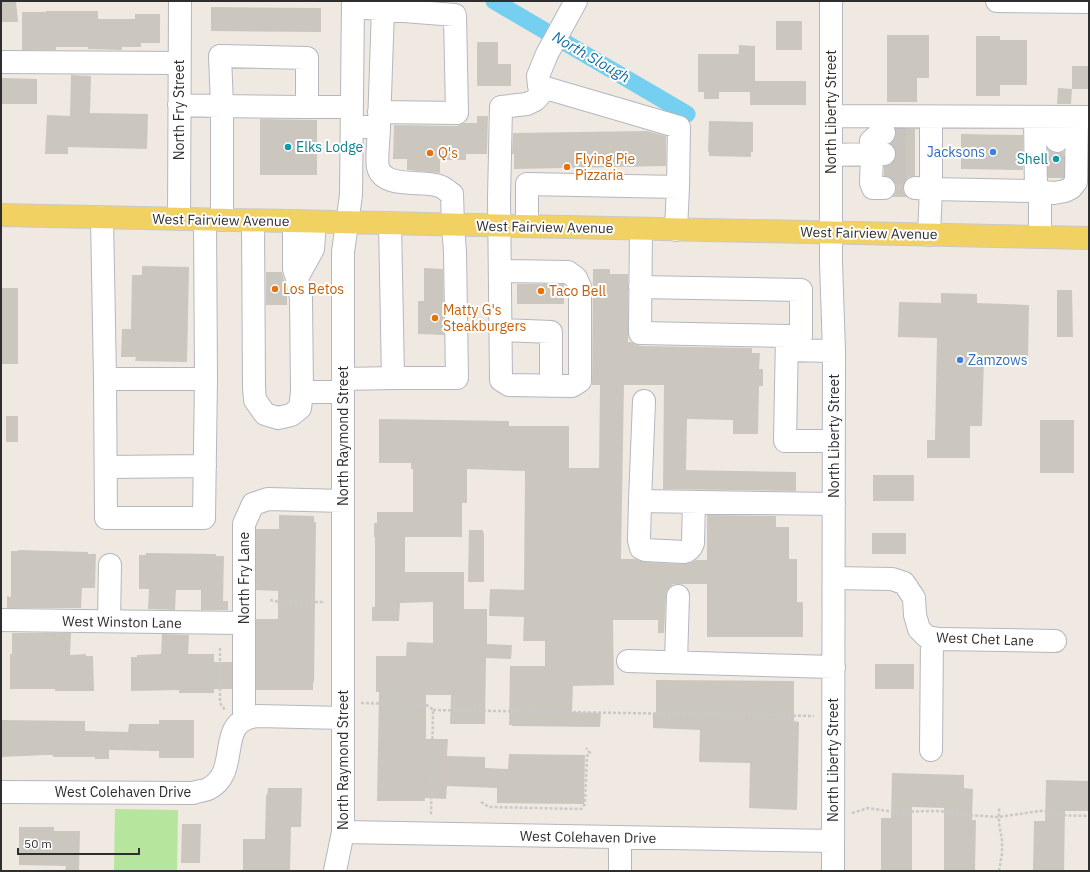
<svg xmlns="http://www.w3.org/2000/svg" width="1090" height="872" font-family="'IBM Plex Sans',sans-serif">
	<rect width="100%" height="100%" fill="#efe9e1"/>
	<path fill="#b6e59e" d="M 115,809 L 178,810 L 177,871 L 114,871 Z"/>
	<g fill="none" stroke-linecap="round" stroke-linejoin="round">
		<path stroke="#75cff0" stroke-width="17" d="M 494,1 L 687,114"/>
	</g>
	<path fill="#cbc7bf" d="M 1,1 L 16,1 L 18,22 L 1,22 Z
		M 211,7 L 321,8 L 321,32 L 211,31 Z
		M 46,11 L 98,11 L 98,19 L 135,19 L 135,14 L 160,14 L 160,43 L 141,43 L 141,47 L 122,47 L 122,50 L 88,49 L 88,47 L 56,47 L 56,50 L 22,50 L 22,12 L 46,12 Z
		M 776,21 L 802,21 L 802,50 L 776,50 Z
		M 887,35 L 929,35 L 929,78 L 917,78 L 917,102 L 887,102 Z
		M 976,36 L 1000,36 L 1000,40 L 1027,40 L 1027,85 L 1000,85 L 1000,96 L 976,96 Z
		M 477,42 L 498,42 L 498,64 L 511,64 L 511,86 L 477,86 Z
		M 739,45 L 755,46 L 755,81 L 806,81 L 806,105 L 750,105 L 750,92 L 719,92 L 719,99 L 704,99 L 704,92 L 698,92 L 698,54 L 739,54 Z
		M 1072,66 L 1089,66 L 1089,89 L 1072,89 Z
		M 71,75 L 91,76 L 90,113 L 148,114 L 147,149 L 68,147 L 68,154 L 45,154 L 47,115 L 70,116 Z
		M 1,78 L 37,79 L 37,104 L 1,104 Z
		M 1058,88 L 1072,89 L 1071,104 L 1057,104 Z
		M 477,116 L 488,116 L 487,154 L 466,154 L 466,160 L 440,160 L 440,173 L 407,170 L 407,159 L 393,159 L 394,125 L 457,126 L 464,123 L 477,123 Z
		M 260,119 L 317,120 L 317,175 L 260,175 Z
		M 709,121 L 753,122 L 753,152 L 751,152 L 751,157 L 709,156 L 709,152 L 708,152 Z
		M 896,129 L 915,129 L 915,176 L 909,177 L 905,181 L 903,187 L 904,193 L 907,197 L 892,197 L 895,194 L 896,188 L 895,182 L 891,177 L 884,176 L 884,166 L 891,165 L 895,160 L 896,154 L 895,148 L 890,143 L 894,141 L 896,136 Z
		M 647,131 L 666,136 L 666,166 L 514,169 L 514,154 L 512,154 L 513,133 Z
		M 961,134 L 1023,135 L 1023,170 L 961,169 Z
		M 1048,149 L 1052,152 L 1057,153 L 1064,151 L 1063,178 L 1048,178 Z
		M 142,266 L 189,267 L 187,362 L 135,361 L 136,357 L 121,357 L 122,329 L 131,329 L 132,275 L 142,275 Z
		M 424,268 L 443,269 L 444,335 L 418,334 L 418,301 L 424,301 Z
		M 593,269 L 610,269 L 610,274 L 628,274 L 628,342 L 632,342 L 640,346 L 752,348 L 752,353 L 760,353 L 759,369 L 763,369 L 763,386 L 759,386 L 758,434 L 733,434 L 733,420 L 687,419 L 686,470 L 796,472 L 796,491 L 663,489 L 664,385 L 624,385 L 621,559 L 635,559 L 644,562 L 683,564 L 690,563 L 696,560 L 707,560 L 707,515 L 776,516 L 776,527 L 789,527 L 789,559 L 797,559 L 797,602 L 803,602 L 803,637 L 707,637 L 707,584 L 673,584 L 667,590 L 666,595 L 664,633 L 658,633 L 658,620 L 613,620 L 614,685 L 573,686 L 572,712 L 601,713 L 600,727 L 512,726 L 512,725 L 509,725 L 510,666 L 545,666 L 545,641 L 523,641 L 524,617 L 489,616 L 490,589 L 524,590 L 525,471 L 467,469 L 467,503 L 462,503 L 462,537 L 405,537 L 405,572 L 464,572 L 464,609 L 487,609 L 487,644 L 512,645 L 511,659 L 486,658 L 485,724 L 450,724 L 451,695 L 426,695 L 426,739 L 448,739 L 447,756 L 485,757 L 485,768 L 508,769 L 509,754 L 585,755 L 584,804 L 497,803 L 497,788 L 447,786 L 446,799 L 425,798 L 425,801 L 377,801 L 379,692 L 376,692 L 376,656 L 406,656 L 407,642 L 433,643 L 433,602 L 400,603 L 399,621 L 372,621 L 372,607 L 375,607 L 375,537 L 374,537 L 374,523 L 377,523 L 377,512 L 413,512 L 413,469 L 411,469 L 411,463 L 379,463 L 379,419 L 509,421 L 509,426 L 569,426 L 569,468 L 599,468 L 600,385 L 592,385 Z
		M 266,272 L 282,272 L 287,292 L 287,305 L 266,305 Z
		M 517,284 L 564,284 L 564,304 L 517,304 Z
		M 2,288 L 18,288 L 18,364 L 2,364 Z
		M 1057,290 L 1072,290 L 1073,337 L 1057,337 Z
		M 941,293 L 977,294 L 977,303 L 1029,305 L 1028,360 L 984,359 L 982,426 L 970,426 L 970,458 L 927,458 L 927,440 L 935,440 L 937,338 L 898,337 L 899,302 L 941,303 Z
		M 6,416 L 18,416 L 18,442 L 6,442 Z
		M 1040,420 L 1074,420 L 1074,473 L 1040,473 Z
		M 873,475 L 914,475 L 914,501 L 873,501 Z
		M 279,515 L 314,516 L 314,522 L 316,522 L 314,682 L 313,682 L 313,690 L 256,690 L 256,619 L 278,619 L 278,591 L 256,590 L 256,529 L 279,529 Z
		M 469,530 L 483,530 L 483,533 L 484,533 L 484,582 L 468,582 Z
		M 872,533 L 906,533 L 906,554 L 872,554 Z
		M 18,550 L 88,552 L 88,554 L 96,554 L 95,588 L 82,588 L 81,608 L 7,608 L 7,596 L 11,597 L 11,551 L 18,551 Z
		M 146,553 L 216,554 L 216,556 L 224,556 L 223,601 L 228,601 L 228,610 L 201,610 L 201,590 L 176,590 L 175,610 L 148,609 L 149,589 L 139,589 L 139,555 L 146,555 Z
		M 12,633 L 71,633 L 70,655 L 86,654 L 86,656 L 93,656 L 94,691 L 55,691 L 55,689 L 10,689 L 10,654 L 12,654 Z
		M 162,634 L 189,635 L 188,654 L 214,654 L 214,661 L 215,662 L 232,662 L 232,689 L 214,689 L 214,693 L 179,693 L 179,690 L 131,691 L 131,657 L 137,657 L 137,655 L 161,654 Z
		M 875,664 L 914,664 L 914,689 L 875,689 Z
		M 656,680 L 794,681 L 794,721 L 799,722 L 797,810 L 749,808 L 750,763 L 699,762 L 700,730 L 653,728 L 653,714 L 656,714 Z
		M 1,720 L 85,721 L 85,731 L 128,732 L 129,724 L 159,724 L 159,720 L 194,720 L 194,758 L 159,758 L 159,751 L 109,750 L 109,759 L 95,759 L 95,757 L 53,757 L 53,755 L 46,755 L 1,757 Z
		M 892,773 L 964,775 L 964,788 L 973,789 L 972,820 L 976,820 L 975,871 L 944,871 L 944,808 L 912,807 L 912,871 L 881,871 L 881,818 L 891,818 Z
		M 1046,780 L 1089,781 L 1089,811 L 1065,811 L 1064,871 L 1033,871 L 1034,821 L 1045,821 Z
		M 268,788 L 302,788 L 301,827 L 291,827 L 290,871 L 243,871 L 243,839 L 265,839 L 266,795 L 267,795 Z
		M 182,824 L 201,824 L 200,863 L 181,863 Z
		M 19,827 L 54,827 L 54,831 L 80,831 L 79,871 L 65,871 L 66,866 L 19,865 Z"/>
	<g fill="none" stroke-linecap="round" stroke-linejoin="round">
		<path stroke="#c8c4bd" stroke-width="22" stroke-dasharray="22 11" stroke-linecap="butt" d="M 884,133 L 915,134
			M 884,154 L 915,154
			M 884,173 L 915,173
			M 1056,178 L 1057,141"/>
		<defs>
			<path id="minor" d="M 831,1 L 831,263 L 834,351 L 833,871
				M 997,1 L 1089,2
				M 353,7 L 455,15 L 457,113 L 379,112
				M 1,62 L 179,63
				M 179,105 L 222,106 L 222,220
				M 307,107 L 222,106 L 220,56 L 307,58 L 307,107 L 352,107
				M 832,116 L 1089,117
				M 1035,117 L 1036,191
				M 1056,117 L 1057,141
				M 379,125 L 383,9
				M 352,127 L 379,127 C 379,135 376,160 378,167 C 383,189 423,180 439,186 C 444,187 448,192 452,194 L 453,225 L 455,252 L 457,378 L 393,378 L 390,223
				M 884,133 L 878,135 L 871,141 L 872,154 L 884,154
				M 831,155 L 872,154 L 871,183 L 873,188 L 884,188
				M 915,188 L 931,189 L 931,117
				M 1040,192 L 1040,237
				M 102,217 L 105,379 L 206,379 L 205,220
				M 179,219 L 180,1
				M 253,221 L 254,387 L 255,400 L 265,414 L 278,418 L 291,415 L 300,408 L 302,392 L 301,298 L 297,278 L 313,249 L 315,222
				M 294,221 L 294,269 L 297,278
				M 527,226 L 527,184 L 678,187 L 679,127 L 539,86 L 538,76 L 547,54 L 576,1
				M 641,229 L 640,333 L 787,336 L 785,441 L 834,441
				M 676,230 L 678,187
				M 929,235 L 931,189 L 1033,191 L 1054,193 L 1065,191 L 1071,188 L 1076,182 L 1077,117
				M 500,271 L 568,272 L 576,278 L 580,287 L 580,381 L 572,386 L 509,385 L 501,380 L 499,198 L 501,107 L 527,104 L 535,100 L 546,88
				M 640,287 L 801,290 L 801,336 L 787,336
				M 501,330 L 551,332 L 551,386
				M 787,350 L 834,351
				M 105,379 L 106,518 L 204,518 L 206,379
				M 343,379 L 393,378
				M 302,392 L 343,392
				M 644,401 L 640,501 L 834,504
				M 106,467 L 205,466
				M 640,501 L 639,540 L 641,548 L 645,550 L 684,552 C 689,551 691,549 693,543 L 694,502
				M 834,578 L 892,579 L 904,583 L 914,598 L 915,615 L 919,629 L 927,637 L 940,639 L 1055,641
				M 1,620 L 244,623
				M 109,621 L 110,565
				M 628,661 L 834,667
				M 676,662 L 678,596
				M 244,720 L 244,524 L 253,504 L 268,499 L 343,501
				M 931,750 L 932,638
				M 1,792 L 193,793 C 198,791 204,791 208,789 C 243,772 213,720 258,716 L 343,718
				M 343,832 L 833,841
				M 620,837 L 620,871
				M 335,871 L 343,832 L 343,252 L 351,195 L 353,1"/>
			<path id="major" d="M 1,215 L 1089,238"/>
		</defs>
		<use href="#minor" stroke="#b4b7c1" stroke-width="24"/>
		<use href="#major" stroke="#c9c9c9" stroke-width="24"/>
		<path stroke="#c9c9c9" stroke-width="2.5" stroke-dasharray="3 2" stroke-linecap="butt" d="M 270,600 L 279,602 L 325,602
			M 220,648 L 220,703 L 225,710
			M 361,703 L 425,705 L 429,706 L 433,710 L 431,815
			M 433,710 L 814,716
			M 481,802 L 489,807 L 581,809 L 585,804 L 587,756 L 590,753 L 586,748
			M 852,813 L 868,808 L 894,812 L 933,811 L 960,812 L 966,815 L 999,817 L 1039,811 L 1048,811 L 1054,815 L 1089,816
			M 999,871 L 1002,854 L 1002,840 L 999,823 L 999,807"/>
		<use href="#minor" stroke="#fff" stroke-width="22"/>
		<use href="#major" stroke="#f2d163" stroke-width="22"/>
	</g>
	<g fill="#0f9aa8" stroke="#fff" stroke-width="1.5">
		<circle cx="288" cy="147" r="4"/>
		<circle cx="1056" cy="159" r="4"/>
	</g>
	<g fill="#3f7fe0" stroke="#fff" stroke-width="1.5">
		<circle cx="993" cy="152" r="4"/>
		<circle cx="960" cy="360" r="4"/>
	</g>
	<g fill="#e8710a" stroke="#fff" stroke-width="1.5">
		<circle cx="430" cy="153" r="4"/>
		<circle cx="567" cy="167" r="4"/>
		<circle cx="275" cy="289" r="4"/>
		<circle cx="541" cy="291" r="4"/>
		<circle cx="435" cy="318" r="4"/>
	</g>
	<g text-anchor="middle" stroke-width="4" stroke-linejoin="round" paint-order="stroke">
		<g font-size="14" fill="#2e2e2e" stroke="#fff">
			<text transform="translate(179 110) rotate(-90)" y="5">North Fry Street</text>
			<text transform="translate(831 112) rotate(-90)" y="5">North Liberty Street</text>
			<text transform="translate(221 220) rotate(1)" y="5">West Fairview Avenue</text>
			<text transform="translate(545 227) rotate(1)" y="5">West Fairview Avenue</text>
			<text transform="translate(869 233) rotate(1)" y="5">West Fairview Avenue</text>
			<text transform="translate(343 436) rotate(-90)" y="5">North Raymond Street</text>
			<text transform="translate(834 436) rotate(-90)" y="5">North Liberty Street</text>
			<text transform="translate(244 578) rotate(-90)" y="5">North Fry Lane</text>
			<text transform="translate(122 622) rotate(1)" y="5">West Winston Lane</text>
			<text transform="translate(985 639) rotate(2)" y="5">West Chet Lane</text>
			<text transform="translate(343 760) rotate(-90)" y="5">North Raymond Street</text>
			<text transform="translate(833 760) rotate(-90)" y="5">North Liberty Street</text>
			<text x="123" y="797">West Colehaven Drive</text>
			<text transform="translate(588 837) rotate(1)" y="5">West Colehaven Drive</text>
		</g>
		<g font-size="14" fill="#0d838f" stroke="#fff" text-anchor="start">
			<text x="296" y="152">Elks Lodge</text>
			<text x="1048" y="164" text-anchor="end">Shell</text>
		</g>
		<g font-size="14" fill="#366cbe" stroke="#fff" text-anchor="end">
			<text x="985" y="157">Jacksons</text>
			<text x="968" y="365" text-anchor="start">Zamzows</text>
		</g>
		<g font-size="14" fill="#c56008" stroke="#fff" text-anchor="start">
			<text x="438" y="158">Q's</text>
			<text x="575" y="164">Flying Pie<tspan x="575" dy="16">Pizzaria</tspan></text>
			<text x="283" y="294">Los Betos</text>
			<text x="549" y="296">Taco Bell</text>
			<text x="443" y="315">Matty G's<tspan x="443" dy="16">Steakburgers</tspan></text>
		</g>
		<g font-size="15" font-style="italic" fill="#0d6fa3" stroke="#fff">
			<text transform="translate(591 57) rotate(30)" y="5">North Slough</text>
		</g>
	</g>
	<rect width="1090" height="872" fill="none" stroke="#2e2e2e" stroke-width="4"/>
	<path d="M18 848v6h121v-6" fill="none" stroke="#2e2e2e" stroke-width="2"/>
	<text x="24" y="848" font-size="12" fill="#2e2e2e" stroke="#ffffff" stroke-width="3" paint-order="stroke">50 m</text>
</svg>
